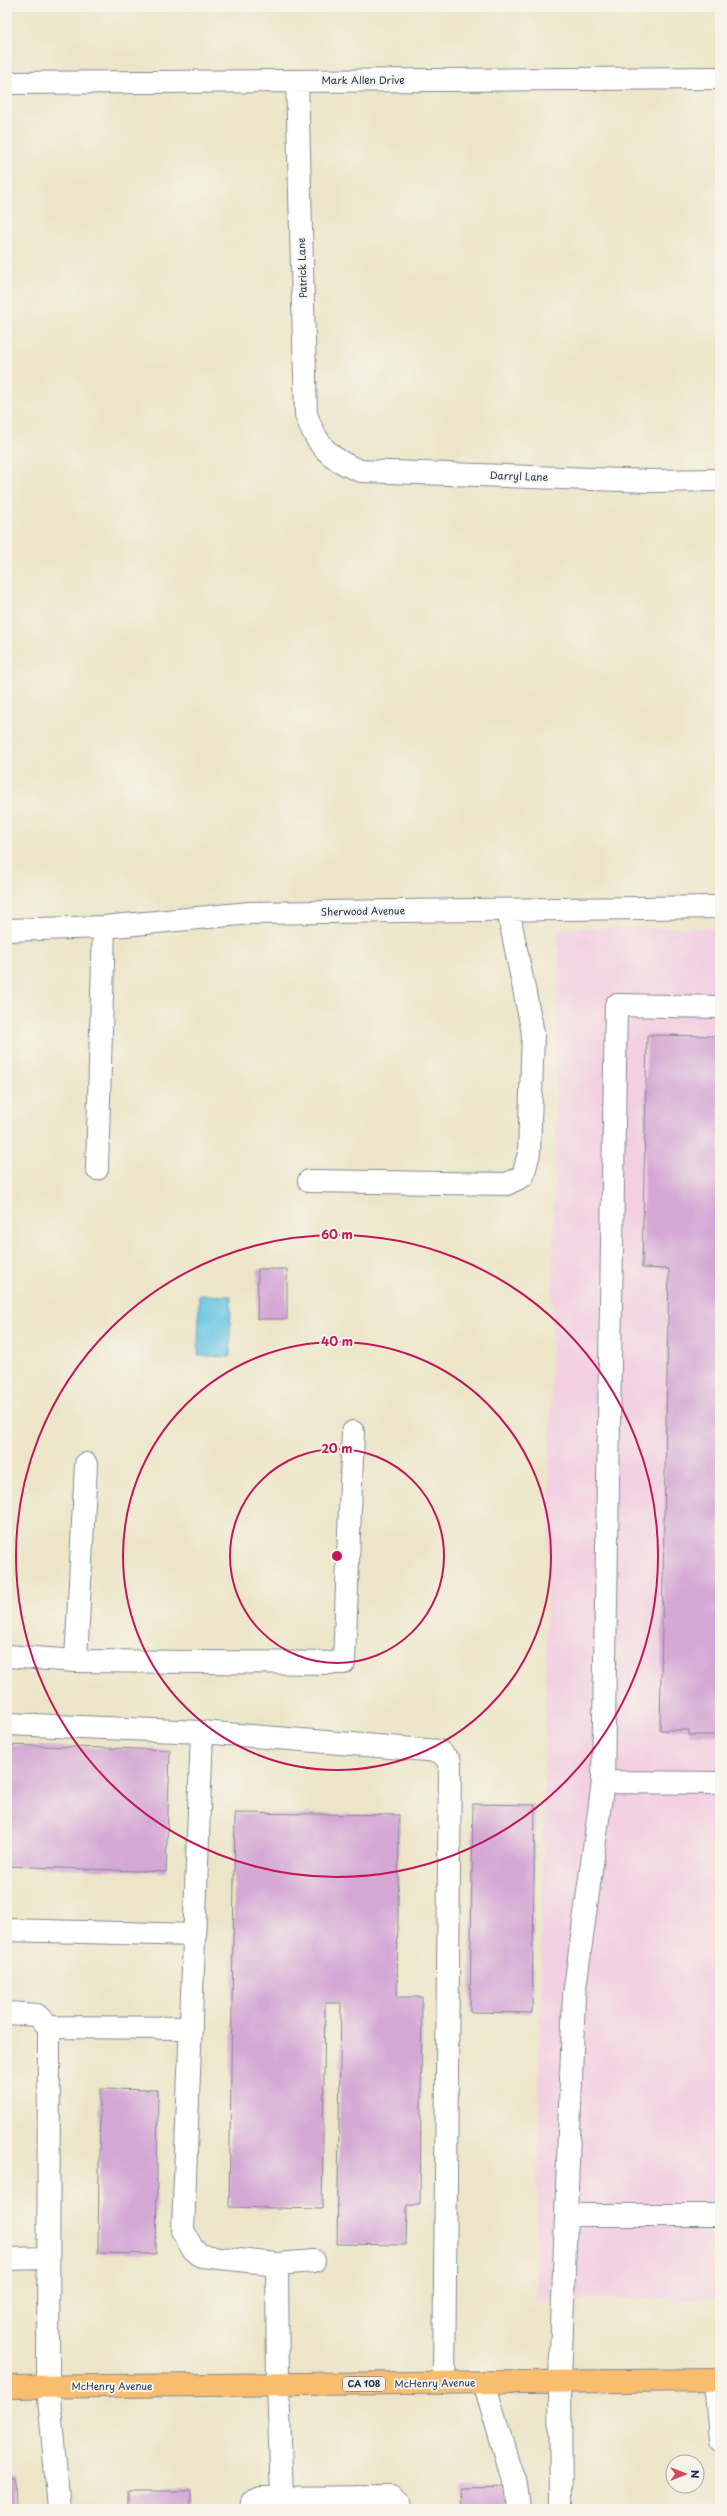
<svg xmlns="http://www.w3.org/2000/svg" width="727" height="2516" font-family="'Playpen Sans',sans-serif">
	<rect width="100%" height="100%" fill="#f7f3e8"/>
	<filter id="ink" filterUnits="userSpaceOnUse"><feTurbulence type="fractalNoise" baseFrequency=".025" numOctaves="2"/><feDisplacementMap in="SourceGraphic" scale="8" xChannelSelector="R" yChannelSelector="G"/><feConvolveMatrix kernelMatrix="1 2 1 2 8 2 1 2 1" color-interpolation-filters="sRGB"/></filter>
	<filter id="wash" filterUnits="userSpaceOnUse"><feTurbulence type="fractalNoise" baseFrequency=".012" numOctaves="4" result="noise"/><feDisplacementMap in="SourceGraphic" scale="16" xChannelSelector="R" yChannelSelector="G"/><feGaussianBlur stdDeviation="0.9" result="paint"/><feColorMatrix in="noise" values="0 0 0 0 0 0 0 0 0 0 0 0 0 0 0 0 0 1.4 0 .05"/><feComposite in="paint" operator="in"/></filter>
	<g filter="url(#wash)">
		<rect width="100%" height="100%" fill="#ece5c8"/>
		<path fill="#f2cfe1" d="M 559,928 L 720,928 L 720,2299 L 535,2300 Z"/>
		<path fill="#65c5e3" stroke="#407aa0" d="M 199,1295 L 231,1296 L 230,1357 L 198,1356 Z"/>
		<g id="blocks">
			<path fill="#d4a8d5" d="M 647,1035 L 719,1036 L 720,1735 L 689,1735 L 689,1730 L 660,1730 L 669,1269 L 642,1268 Z
				M 258,1269 L 287,1269 L 287,1319 L 257,1319 Z
				M 7,1745 L 170,1750 L 166,1872 L 7,1866 Z
				M 473,1804 L 535,1805 L 532,2013 L 470,2012 Z
				M 235,1813 L 399,1815 L 397,1997 L 422,1997 L 420,2205 L 407,2205 L 406,2245 L 337,2244 L 341,2003 L 325,2003 L 322,2209 L 229,2207 Z
				M 100,2089 L 158,2090 L 156,2254 L 98,2253 Z
				M 7,2477 L 15,2477 L 16,2509 L 7,2509 Z
				M 509,2487 L 509,2509 L 463,2509 L 462,2488 Z
				M 128,2491 L 191,2491 L 191,2509 L 128,2509 Z"/>
		</g>
	</g>
	<g filter="url(#ink)">
		<use href="#blocks" fill-opacity="0" stroke="#848a93" stroke-width="1"/>
		<g fill="none" stroke-linecap="round" stroke-linejoin="round">
			<defs>
				<path id="minor" d="M 297,81 L 306,414 C 316,445 330,460 361,471 L 651,481 L 720,480
					M 7,83 L 720,78
					M 7,930 L 104,927 L 250,913 L 720,907
					M 97,1169 L 104,927
					M 309,1181 L 507,1184 L 523,1176 L 529,1153 L 533,1033 L 508,910
					M 7,1656 L 76,1661 L 344,1663 L 353,1432
					M 76,1661 L 86,1464
					M 7,1724 L 202,1732 L 439,1751 L 450,1762 L 444,2383
					M 202,1732 L 183,2230 L 192,2248 L 201,2256 L 277,2264 L 314,2261
					M 603,1782 L 720,1783
					M 7,1930 L 195,1935
					M 7,2013 L 37,2015 L 49,2027 L 191,2028
					M 49,2027 L 48,2386 L 59,2509
					M 566,2215 L 720,2215
					M 7,2259 L 47,2258
					M 277,2264 L 278,2385 L 282,2497
					M 715,2380 L 720,2440
					M 484,2382 L 510,2470 L 516,2484 L 519,2509
					M 251,2509 L 252,2502 L 261,2498 L 392,2497 L 398,2503 L 399,2509
					M 561,2509 L 560,2382 L 574,1995 L 603,1782 L 616,1005 L 720,1007"/>
				<path id="major" d="M 7,2387 L 720,2380"/>
			</defs>
			<use href="#minor" stroke="#848a93" stroke-width="24"/>
			<use href="#major" stroke="#848a93" stroke-width="24"/>
			<use href="#minor" stroke="#fff" stroke-width="22"/>
			<use href="#major" stroke="#f9be6d" stroke-width="22"/>
		</g>
	</g>
	<g fill="none" stroke="#c2185b" stroke-width="2">
		<circle cx="337" cy="1556" r="107"/>
		<circle cx="337" cy="1556" r="214"/>
		<circle cx="337" cy="1556" r="321"/>
	</g>
	<g text-anchor="middle" stroke-width="4" stroke-linejoin="round" paint-order="stroke">
		<rect fill="#f7f3e8" stroke="#5d6a87" stroke-width="1" x="343" y="2377" width="42" height="14" rx="3"/>
		<g font-size="9" font-weight="bold" fill="#1b2f5e">
			<text x="364" y="2387">CA 108</text>
		</g>
		<g font-size="10" fill="#1b2f5e" stroke="#f7f3e8">
			<text x="363" y="84">Mark Allen Drive</text>
			<text transform="translate(302 268) rotate(-92)" y="4">Patrick Lane</text>
			<text transform="translate(519 476) rotate(2)" y="4">Darryl Lane</text>
			<text transform="translate(363 911) rotate(-1)" y="4">Sherwood Avenue</text>
			<text transform="translate(435 2383) rotate(-1)" y="4">McHenry Avenue</text>
			<text x="112" y="2390">McHenry Avenue</text>
		</g>
	</g>
	<circle cx="337" cy="1556" r="6" fill="#c2185b" stroke="#f7f3e8" stroke-width="2"/>
	<g font-size="12" text-anchor="middle" font-weight="bold" fill="#c2185b" stroke="#f7f3e8" stroke-width="4" stroke-linejoin="round" paint-order="stroke">
		<text x="337" y="1239">60 m</text>
		<text x="337" y="1346">40 m</text>
		<text x="337" y="1453">20 m</text>
	</g>
	<rect width="727" height="2516" fill="none" stroke="#f7f3e8" stroke-width="24"/>
	<g transform="translate(685 2474) rotate(90)"><circle r="19" fill="#f7f3e8" stroke="#9fa5b1"/>
	<path d="M0-3L7 15L0 10L-7 15Z" fill="#d1495b"/>
	<text y="-6" font-size="11" font-weight="bold" text-anchor="middle" fill="#1b2f5e">N</text>
	</g>
</svg>
